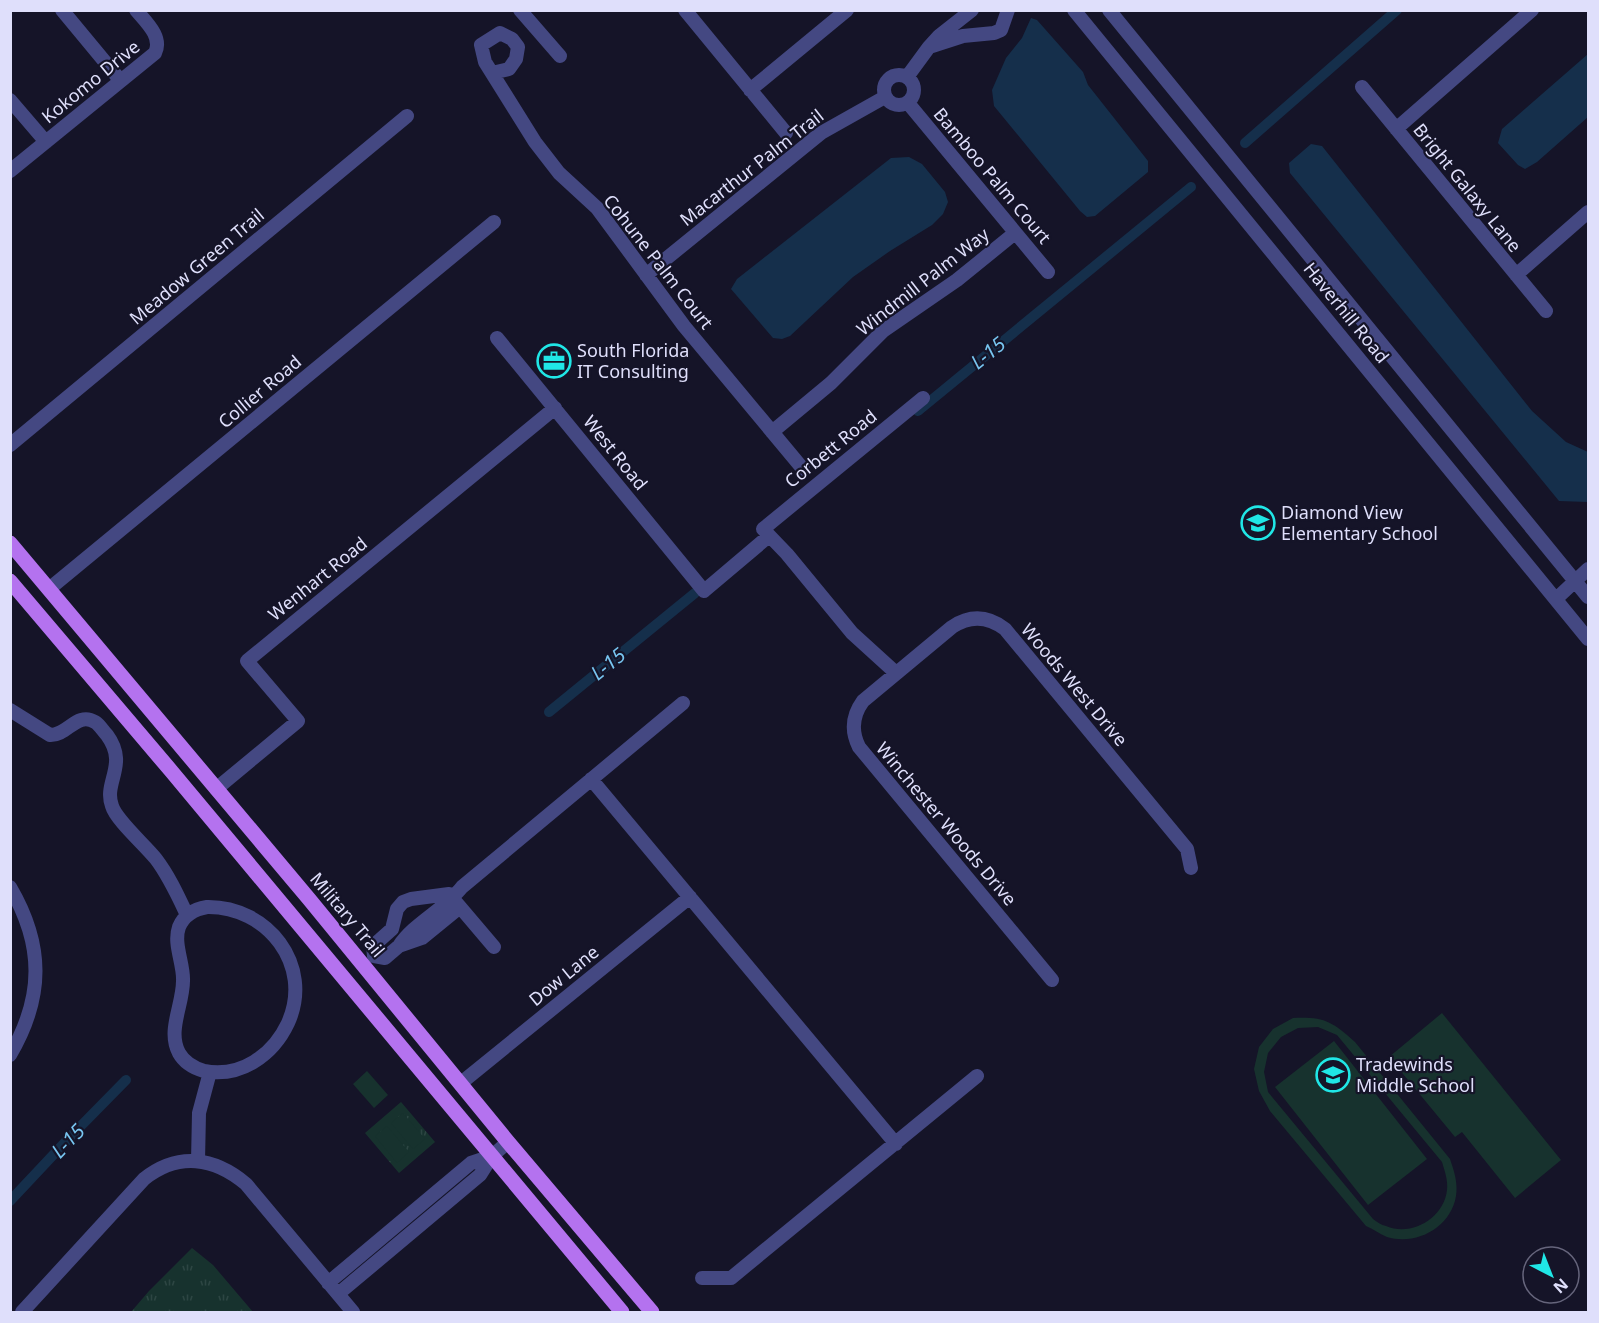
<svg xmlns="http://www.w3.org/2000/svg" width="1599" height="1323" font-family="'Noto Sans',sans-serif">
	<defs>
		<pattern id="grass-tufts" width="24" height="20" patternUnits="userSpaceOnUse" patternTransform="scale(1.5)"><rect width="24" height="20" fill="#17322e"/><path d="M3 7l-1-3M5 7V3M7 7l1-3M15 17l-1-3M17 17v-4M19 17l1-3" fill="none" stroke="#2d4643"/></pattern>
	</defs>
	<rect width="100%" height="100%" fill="#151428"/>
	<path fill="url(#grass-tufts)" d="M 401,1102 L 435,1142 L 399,1173 L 365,1133 Z
		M 192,1248 L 213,1265 L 253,1312 L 131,1312 L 149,1291 Z"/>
	<path fill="#17322e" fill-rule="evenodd" d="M 1442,1013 L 1561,1160 L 1515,1198 L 1462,1132 L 1455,1137 L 1389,1057 Z
		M 1293,1018 C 1325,1017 1331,1021 1355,1042 L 1450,1159 C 1454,1171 1458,1182 1456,1196 C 1451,1227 1417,1246 1387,1237 C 1380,1234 1373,1229 1366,1226 L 1270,1111 L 1259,1091 L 1254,1069 L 1259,1047 L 1273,1029 ZM 1318,1027 L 1337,1035 L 1442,1162 C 1445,1172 1448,1180 1447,1190 C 1444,1218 1412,1237 1386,1226 C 1381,1225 1377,1222 1373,1219 L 1268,1092 L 1264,1072 L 1268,1053 L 1281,1037 L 1298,1028 Z
		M 1334,1041 L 1427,1159 L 1368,1205 L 1275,1087 Z
		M 367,1071 L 388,1095 L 374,1108 L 353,1084 Z
		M 403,1113 L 425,1139 L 413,1149 L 391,1123 Z
		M 387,1126 L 409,1152 L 397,1163 L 375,1136 Z"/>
	<path fill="#152f4b" d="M 1031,18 L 1037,20 L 1083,72 L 1088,85 L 1148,161 L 1148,172 L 1095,216 L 1087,217 L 1080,211 L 994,106 L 992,90 L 1006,58 L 1022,38 Z
		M 1588,54 L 1588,117 L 1537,162 L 1525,169 L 1518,165 L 1498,143 L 1502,129 Z
		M 1311,144 L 1322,146 L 1532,411 L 1566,442 L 1588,452 L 1588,502 L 1559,501 L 1290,173 L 1289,163 Z
		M 909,157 L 922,164 L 945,192 L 948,202 L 943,214 L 932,225 L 890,251 L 853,277 L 790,336 L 782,339 L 773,338 L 731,289 L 737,279 L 891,158 Z"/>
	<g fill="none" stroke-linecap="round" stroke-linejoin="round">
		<path stroke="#152f4b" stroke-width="10" d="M 1245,143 L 1397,10
			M 918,411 L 1191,187
			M 549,712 L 695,593
			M 10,1201 L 71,1136 L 126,1080"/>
		<path stroke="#444882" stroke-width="14" d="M 62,10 L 120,80
			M 520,10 L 560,56
			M 685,10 L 786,133
			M 972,10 L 939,36 L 929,47 L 963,36 L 994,33 L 1001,30 L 1008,10
			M 1074,10 L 1588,639
			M 1109,10 L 1588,597
			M 492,73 L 509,69 L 516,59 L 518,47 L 512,39 L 500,33 L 481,45 L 485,62 L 535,142 L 559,173 L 597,208 L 684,326 L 803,469
			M884 90a15 15 0 1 1 30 0a15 15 0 1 1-30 0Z
			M 907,77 L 929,47
			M 1362,87 L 1546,311
			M 750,90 L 847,10
			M 10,100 L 46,142
			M 908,103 L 1048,272
			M 1396,129 L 1532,10
			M 10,171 L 155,53 C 163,37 146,22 136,10
			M 646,275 L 821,133 L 885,97
			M 1516,275 L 1588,212
			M 497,338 L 704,591 L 769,536
			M 772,432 L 831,383 L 883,331 L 957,280 L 1015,233
			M 10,445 L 407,116
			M 49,589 L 494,222
			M 1556,599 L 1588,569
			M 896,673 L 852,633 L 787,554 L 763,529 L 923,398
			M 10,710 L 50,735 C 67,736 77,711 95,722 C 100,725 103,731 107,735 C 129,765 103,782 112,806 C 116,820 145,845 156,859 C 169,876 178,896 187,915
			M 591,779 L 896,1144
			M 216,789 L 298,721 L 247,661 L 555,408
			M 10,887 C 44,945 44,997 10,1055
			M 207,907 C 267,906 314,965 288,1023 C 273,1055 241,1078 204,1071 C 194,1068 184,1062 179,1053 C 167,1031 183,1005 183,981 C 184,964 173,944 179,927 C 184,915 195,909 207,907 Z
			M 399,946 C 414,923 444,910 462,887 L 683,703
			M 374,956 L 373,946 L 392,929 L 397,909 L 403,902 L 411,899 L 449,894 L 494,947
			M 374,956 L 385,958 L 399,946 L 422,938 L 460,907
			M 1052,980 L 859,747 C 851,731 852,716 863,701 L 952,627 C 970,615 988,616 1005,629 L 1187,849 L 1191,868
			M 461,1083 L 690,897
			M 198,1161 L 199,1113 L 210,1072
			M 702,1278 L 731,1278 L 977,1076
			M 328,1283 L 471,1163 L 492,1156
			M 338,1294 L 480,1175 L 492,1156 L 508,1142
			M 22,1312 L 144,1179 C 178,1152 214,1157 246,1184 L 353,1312"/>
		<path stroke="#b472ef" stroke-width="15" d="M 10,543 L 309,899 L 508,1142 L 652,1312
			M 10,581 L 172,772 L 622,1312"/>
	</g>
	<defs>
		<symbol id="office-ring" viewBox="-11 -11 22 22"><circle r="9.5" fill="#151428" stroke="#20e6e6" stroke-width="1.5"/><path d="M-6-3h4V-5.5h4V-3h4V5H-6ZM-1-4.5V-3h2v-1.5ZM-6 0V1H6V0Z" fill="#20e6e6"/></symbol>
		<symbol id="school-ring" viewBox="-11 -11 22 22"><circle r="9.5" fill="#151428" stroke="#20e6e6" stroke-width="1.5"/><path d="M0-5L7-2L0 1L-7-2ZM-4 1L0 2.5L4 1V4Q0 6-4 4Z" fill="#20e6e6"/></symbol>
	</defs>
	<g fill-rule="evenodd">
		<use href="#office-ring" x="535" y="342" width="38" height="38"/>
		<use href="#school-ring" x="1239" y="504" width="38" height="38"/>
		<use href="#school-ring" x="1314" y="1056" width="38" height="38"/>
	</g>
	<g text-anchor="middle" stroke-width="4.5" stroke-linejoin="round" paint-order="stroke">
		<g font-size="18" fill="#dfdffb" stroke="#151428">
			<text transform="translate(91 82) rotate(-39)" y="6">Kokomo Drive</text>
			<text transform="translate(752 168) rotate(-38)" y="6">Macarthur Palm Trail</text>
			<text transform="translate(992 176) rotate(50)" y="6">Bamboo Palm Court</text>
			<text transform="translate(1467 188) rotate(51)" y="6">Bright Galaxy Lane</text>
			<text transform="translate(658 262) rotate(52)" y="6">Cohune Palm Court</text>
			<text transform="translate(197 267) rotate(-40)" y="6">Meadow Green Trail</text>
			<text transform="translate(923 282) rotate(-38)" y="6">Windmill Palm Way</text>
			<text transform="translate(1346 313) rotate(51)" y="6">Haverhill Road</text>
			<text transform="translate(260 392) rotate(-40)" y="6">Collier Road</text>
			<text transform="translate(831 449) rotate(-39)" y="6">Corbett Road</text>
			<text transform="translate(615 453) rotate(51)" y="6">West Road</text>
			<text transform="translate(318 579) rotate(-39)" y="6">Wenhart Road</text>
			<text transform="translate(1074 685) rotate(50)" y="6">Woods West Drive</text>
			<text transform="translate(946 824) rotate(50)" y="6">Winchester Woods Drive</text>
			<text transform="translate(347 915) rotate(50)" y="6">Military Trail</text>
			<text transform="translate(564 976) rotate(-39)" y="6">Dow Lane</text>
		</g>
		<g font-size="18" fill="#dfdffb" stroke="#151428" text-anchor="start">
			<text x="577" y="357">South Florida<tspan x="577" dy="21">IT Consulting</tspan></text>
			<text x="1281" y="519">Diamond View<tspan x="1281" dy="21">Elementary School</tspan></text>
			<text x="1356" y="1071">Tradewinds<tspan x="1356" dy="21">Middle School</tspan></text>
		</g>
		<g font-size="20" font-style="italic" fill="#78c5f0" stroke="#151428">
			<text transform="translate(988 353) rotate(-39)" y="7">L-15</text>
			<text transform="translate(608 664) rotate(-39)" y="7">L-15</text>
			<text transform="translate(68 1141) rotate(-46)" y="7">L-15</text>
		</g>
	</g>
	<rect width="1599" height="1323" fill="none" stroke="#dfdffb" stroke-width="24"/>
	<g transform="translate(1551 1275) rotate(138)"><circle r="28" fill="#151428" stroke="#66657c" stroke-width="1.5"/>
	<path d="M0-4.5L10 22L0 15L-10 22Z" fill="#20e6e6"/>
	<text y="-9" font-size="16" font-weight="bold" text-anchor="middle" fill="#dfdffb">N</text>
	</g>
</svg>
